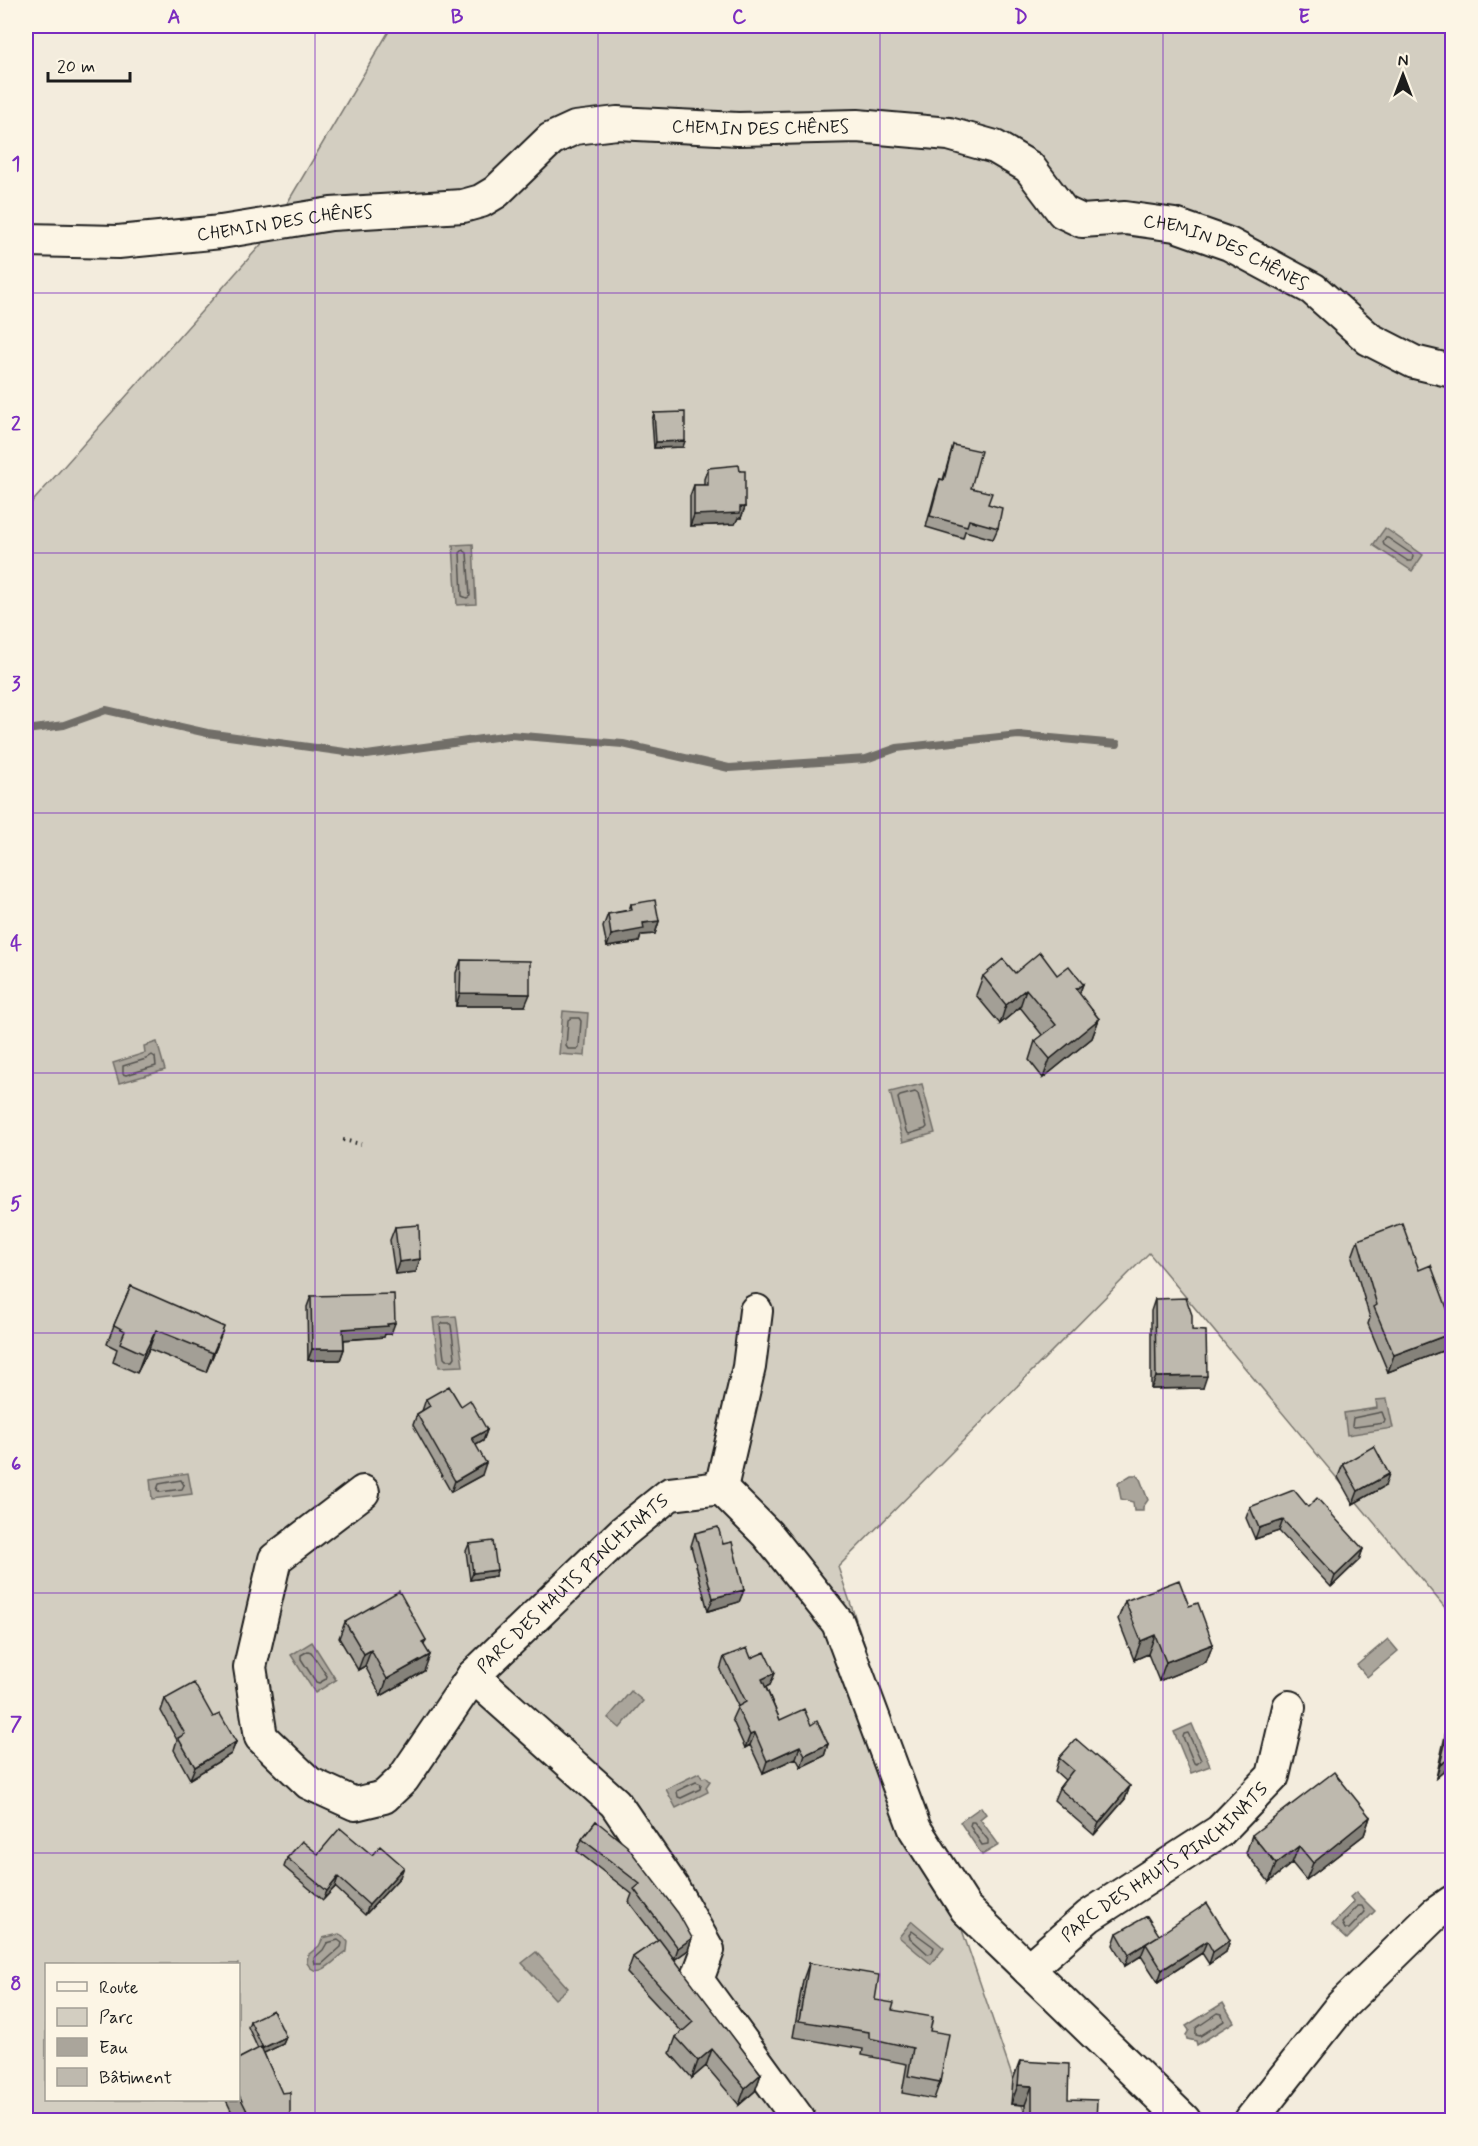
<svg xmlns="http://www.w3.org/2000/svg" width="1478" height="2146" font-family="Mynerve,sans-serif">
	<rect width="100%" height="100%" fill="#f3ecdd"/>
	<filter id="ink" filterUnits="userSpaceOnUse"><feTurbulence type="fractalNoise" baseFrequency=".0167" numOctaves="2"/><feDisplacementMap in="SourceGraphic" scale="12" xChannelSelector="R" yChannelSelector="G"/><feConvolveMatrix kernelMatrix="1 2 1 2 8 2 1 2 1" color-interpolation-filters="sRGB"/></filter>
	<g filter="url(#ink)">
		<path fill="#d3cec1" stroke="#78756e" stroke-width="1.5" fill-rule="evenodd" d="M 392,26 L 1452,26 L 1452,1616 L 1149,1253 L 838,1567 L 1027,2120 L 26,2120 L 26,509 L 266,239 ZM 46,1964 L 238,1964 L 238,2100 L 46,2100 Z"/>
		<path fill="#aaa59b" stroke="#716e68" stroke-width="1.5" d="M 1385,528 L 1423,555 L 1412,571 L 1373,545 Z
			M 473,544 L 476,604 L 457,605 L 453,545 Z
			M 563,1011 L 588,1013 L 585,1056 L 559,1054 Z
			M 157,1042 L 165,1070 L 119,1083 L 113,1063 L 145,1053 L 144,1046 Z
			M 922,1084 L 935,1133 L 903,1142 L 890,1092 Z
			M 456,1316 L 463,1366 L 439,1367 L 433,1318 Z
			M 1387,1399 L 1393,1428 L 1347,1435 L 1344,1413 L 1377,1408 L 1376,1400 Z
			M 188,1473 L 192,1494 L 152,1499 L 150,1479 Z
			M 1131,1475 L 1136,1475 L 1140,1479 L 1148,1500 L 1143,1507 L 1143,1511 L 1134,1511 L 1133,1502 L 1121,1499 L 1118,1483 Z
			M 1388,1639 L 1398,1651 L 1367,1677 L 1357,1665 Z
			M 312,1642 L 336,1680 L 315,1693 L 291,1655 Z
			M 631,1691 L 643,1701 L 620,1728 L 608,1718 Z
			M 1192,1724 L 1210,1766 L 1191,1773 L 1174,1732 Z
			M 699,1773 L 702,1778 L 706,1777 L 710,1781 L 706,1787 L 708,1792 L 676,1808 L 666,1789 Z
			M 981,1807 L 986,1814 L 980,1819 L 999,1845 L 982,1855 L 960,1822 Z
			M 1356,1892 L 1375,1911 L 1347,1939 L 1332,1925 L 1354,1902 L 1350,1897 Z
			M 912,1921 L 944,1948 L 931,1964 L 899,1937 Z
			M 339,1934 L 343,1936 L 348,1942 L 347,1951 C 335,1958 318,1983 307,1963 L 308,1955 L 319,1946 L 323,1938 Z
			M 536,1952 L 568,1988 L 555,1999 L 522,1963 Z
			M 1223,2003 L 1234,2022 L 1197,2045 L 1196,2041 L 1187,2039 L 1186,2035 L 1189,2030 L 1186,2026 Z"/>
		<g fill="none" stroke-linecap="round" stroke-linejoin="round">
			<path stroke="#55534f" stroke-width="1.5" d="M 1385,538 L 1388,538 L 1413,555 L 1412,561 L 1408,561 L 1384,545 L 1383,542 Z
				M 463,550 L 467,553 L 470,596 L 467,598 L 462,596 L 460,553 Z
				M 571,1018 L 579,1018 L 581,1021 L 579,1047 L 577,1049 L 568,1049 L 566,1046 L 568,1020 Z
				M 152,1055 L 155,1057 L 156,1066 L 126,1075 L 123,1074 L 123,1066 L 146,1059 Z
				M 915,1092 L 918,1094 L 927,1127 L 925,1129 L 909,1134 L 906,1131 L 898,1098 L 900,1096 Z
				M 443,1323 L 449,1323 L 451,1325 L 455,1357 L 453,1360 L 446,1360 L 444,1358 L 440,1326 Z
				M 1382,1412 L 1385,1420 L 1384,1423 L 1355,1427 L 1352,1426 L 1353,1418 Z
				M 181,1480 L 184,1485 L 182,1489 L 160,1492 L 157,1490 L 159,1484 Z
				M 308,1651 L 311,1652 L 327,1676 L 326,1679 L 319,1683 L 316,1682 L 301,1659 L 301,1655 Z
				M 1188,1733 L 1201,1760 L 1197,1764 L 1194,1763 L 1183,1737 L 1184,1734 Z
				M 696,1782 L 701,1784 L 700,1789 L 681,1798 L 678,1797 L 677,1791 Z
				M 971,1822 L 974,1822 L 988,1840 L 988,1844 L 982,1845 L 970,1826 Z
				M 1358,1906 L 1362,1906 L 1365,1912 L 1349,1929 L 1345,1929 L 1342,1923 Z
				M 912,1931 L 934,1947 L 932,1953 L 928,1954 L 910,1938 L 909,1935 Z
				M 338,1940 L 342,1943 L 341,1947 L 322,1964 L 315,1964 L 314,1958 L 323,1950 L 327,1943 Z
				M 1218,2013 L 1222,2014 L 1224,2021 L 1200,2036 L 1196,2035 L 1196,2028 Z"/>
			<path stroke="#716e68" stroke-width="8" d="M 26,730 L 64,725 L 106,710 L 207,733 L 367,755 L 510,735 L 623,744 L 729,768 L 866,759 L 897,748 L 1018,735 L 1117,744"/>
			<defs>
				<g id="minor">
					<path id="s1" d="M 26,240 L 118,242 L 221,232 L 331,214 L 463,206 L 481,201 L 496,192 L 551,139 L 575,128 L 617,123 L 738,129 L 857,126 L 949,134 L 995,147 L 1029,167 L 1063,212 L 1082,221 L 1125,218 L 1175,225 L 1229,244 L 1313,289 L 1369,339 L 1414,362 L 1452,371"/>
					<path d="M 721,1488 L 749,1367 L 756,1311"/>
					<path id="s2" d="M 363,1492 L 275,1559 L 250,1667 L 261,1737 L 309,1783 L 355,1804 L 384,1797 L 403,1779 L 473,1676 L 623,1532 L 670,1494 L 721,1488 L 767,1534 L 838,1623 L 915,1829 L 966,1909 L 1184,2120"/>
					<path d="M 473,1676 L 615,1803 L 673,1888 L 708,1950 L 697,1980 L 799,2120"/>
					<path id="s3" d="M 1028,1969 L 1089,1916 L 1220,1831 L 1273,1776 L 1289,1707"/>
					<path d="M 1251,2120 L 1342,2005 L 1435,1914 L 1452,1902"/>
				</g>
			</defs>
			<use href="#minor" stroke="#1c1c1c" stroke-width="36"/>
			<path stroke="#1c1c1c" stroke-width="4" stroke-dasharray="1.5 4.5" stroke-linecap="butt" d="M 343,1140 L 361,1144"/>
			<use href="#minor" stroke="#fcf5e5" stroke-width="32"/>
		</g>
		<path fill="#a39f96" stroke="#1c1c1c" stroke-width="1.5" d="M 654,413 L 683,447 L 654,448 L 652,420 Z
			M 953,445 L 971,488 L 988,504 L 998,528 L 993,539 L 965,531 L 963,538 L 926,527 L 936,490 L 940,479 L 943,480 Z
			M 708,468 L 740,471 L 745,507 L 741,518 L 738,518 L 735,524 L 690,526 L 690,496 L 694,485 L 704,485 L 704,479 Z
			M 631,904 L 659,921 L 655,934 L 641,935 L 639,942 L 607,947 L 603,927 L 608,914 L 629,910 Z
			M 461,960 L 525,1006 L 456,1006 L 456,973 Z
			M 1015,973 L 1057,975 L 1083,984 L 1079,994 L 1099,1019 L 1092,1038 L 1043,1078 L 1029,1060 L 1035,1041 L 1043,1036 L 1020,1007 L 1000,1024 L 976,995 L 983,976 Z
			M 395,1227 L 420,1259 L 416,1272 L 395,1274 L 390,1240 Z
			M 1358,1240 L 1419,1270 L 1450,1348 L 1388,1372 L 1368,1324 L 1370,1318 L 1352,1257 Z
			M 131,1286 L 217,1346 L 206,1372 L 149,1349 L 137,1373 L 113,1362 L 117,1349 L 107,1344 L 114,1325 Z
			M 311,1296 L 391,1334 L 385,1334 L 384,1337 L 344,1340 L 344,1349 L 340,1360 L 308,1360 L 307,1307 Z
			M 1155,1299 L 1192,1330 L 1203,1388 L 1151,1389 L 1151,1311 Z
			M 426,1399 L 461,1406 L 487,1430 L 483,1441 L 476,1445 L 482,1475 L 451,1492 L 413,1425 L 417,1414 L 422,1411 Z
			M 1343,1464 L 1385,1486 L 1353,1504 L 1338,1477 Z
			M 1250,1507 L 1363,1549 L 1359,1560 L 1331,1587 L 1279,1531 L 1255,1539 L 1246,1518 Z
			M 695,1533 L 723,1544 L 744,1590 L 739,1602 L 708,1611 L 691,1546 Z
			M 469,1544 L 497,1570 L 495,1576 L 470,1580 L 466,1551 Z
			M 1125,1601 L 1189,1606 L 1213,1644 L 1206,1662 L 1159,1681 L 1148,1654 L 1134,1660 L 1118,1619 Z
			M 345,1622 L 426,1640 L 424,1645 L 424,1671 L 381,1696 L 365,1666 L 358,1670 L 339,1638 Z
			M 724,1657 L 751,1658 L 775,1673 L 770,1685 L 766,1687 L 780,1720 L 811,1725 L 828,1744 L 824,1756 L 801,1767 L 796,1758 L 763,1773 L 750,1745 L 745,1748 L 732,1719 L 738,1706 L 720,1670 Z
			M 165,1699 L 213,1717 L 236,1742 L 231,1754 L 190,1779 L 174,1750 L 177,1740 L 161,1711 Z
			M 1451,1719 L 1449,1767 L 1436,1778 L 1446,1731 Z
			M 1059,1758 L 1130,1786 L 1125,1799 L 1094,1835 L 1054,1800 L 1059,1788 L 1065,1780 L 1055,1771 Z
			M 1370,1817 L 1364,1835 L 1306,1880 L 1292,1863 L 1269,1882 L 1246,1853 L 1252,1835 Z
			M 596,1821 L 692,1938 L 688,1950 L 674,1960 L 761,2074 L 755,2091 L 739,2105 L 706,2066 L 692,2078 L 670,2053 L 676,2037 L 682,2032 L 627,1973 L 633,1957 L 658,1940 L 629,1902 L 632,1894 L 577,1851 L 582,1839 Z
			M 318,1854 L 372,1855 L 400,1877 L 365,1915 L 335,1887 L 323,1900 L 284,1867 L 287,1858 Z
			M 1117,1933 L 1159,1935 L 1230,1940 L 1226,1952 L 1209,1964 L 1202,1953 L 1158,1982 L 1141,1956 L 1125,1966 L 1113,1945 Z
			M 809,1963 L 930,2031 L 940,2082 L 934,2099 L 902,2093 L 907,2064 L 862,2055 L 863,2049 L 793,2037 L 803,1980 Z
			M 250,2021 L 286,2037 L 283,2044 L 264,2053 L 290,2121 L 236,2121 L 226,2100 L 238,2100 L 238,2059 L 258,2049 L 248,2027 Z
			M 1020,2061 L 1068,2099 L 1096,2121 L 1025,2121 L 1025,2105 L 1011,2104 L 1013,2080 Z"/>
		<path fill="#85827a" stroke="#1c1c1c" stroke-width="1.5" d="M 685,441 L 683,447 L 654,448 L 656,442 Z
			M 740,507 L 745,507 L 741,518 L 738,518 L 735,524 L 690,526 L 694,515 Z
			M 659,921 L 655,934 L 641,935 L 639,942 L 607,947 L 611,935 L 643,923 Z
			M 1083,984 L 1076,1003 L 1076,989 Z
			M 1026,989 L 1020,1007 L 1000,1024 L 1006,1005 Z
			M 460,993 L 530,994 L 525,1006 L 456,1006 Z
			M 1099,1019 L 1092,1038 L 1043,1078 L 1050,1059 Z
			M 420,1259 L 416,1272 L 395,1274 L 399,1262 Z
			M 395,1323 L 391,1334 L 385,1334 L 384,1337 L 339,1340 L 343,1329 Z
			M 224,1327 L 217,1346 L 206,1372 L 213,1353 Z
			M 156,1330 L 149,1349 L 137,1373 L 144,1354 Z
			M 1452,1333 L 1452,1341 L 1450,1348 L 1388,1372 L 1394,1355 Z
			M 312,1349 L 344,1349 L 340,1360 L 308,1360 Z
			M 1207,1376 L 1203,1388 L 1151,1389 L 1156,1377 Z
			M 487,1430 L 483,1441 L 467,1450 L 472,1438 Z
			M 486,1463 L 482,1475 L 451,1492 L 455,1481 Z
			M 1389,1474 L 1385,1486 L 1353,1504 L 1358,1491 Z
			M 1283,1520 L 1279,1531 L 1255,1539 L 1259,1528 Z
			M 1363,1549 L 1359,1560 L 1331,1587 L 1335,1576 Z
			M 497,1570 L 495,1576 L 470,1580 L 473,1573 Z
			M 744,1590 L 739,1602 L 708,1611 L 713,1598 Z
			M 1155,1635 L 1148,1654 L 1134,1660 L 1141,1641 Z
			M 1213,1644 L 1206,1662 L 1159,1681 L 1166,1662 Z
			M 371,1650 L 365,1666 L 358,1670 L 364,1654 Z
			M 430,1655 L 424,1671 L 381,1696 L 387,1679 Z
			M 775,1673 L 770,1685 L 757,1691 L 762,1679 Z
			M 755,1733 L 750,1745 L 745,1748 L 750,1735 Z
			M 236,1742 L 231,1754 L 190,1779 L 195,1767 Z
			M 828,1744 L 824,1756 L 801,1767 L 805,1755 Z
			M 800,1746 L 796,1758 L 763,1773 L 767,1761 Z
			M 1452,1756 L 1452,1767 L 1449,1767 L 1436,1778 L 1440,1765 Z
			M 1130,1786 L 1125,1799 L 1094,1835 L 1099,1823 Z
			M 1370,1817 L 1364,1835 L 1306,1880 L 1313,1863 Z
			M 1299,1846 L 1292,1863 L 1269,1882 L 1276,1864 Z
			M 404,1867 L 400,1877 L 365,1915 L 369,1905 Z
			M 338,1877 L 335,1887 L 323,1900 L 327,1891 Z
			M 1158,1936 L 1146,1944 L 1141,1956 L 1125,1966 L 1129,1954 Z
			M 692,1938 L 688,1950 L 674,1960 L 678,1948 Z
			M 1230,1940 L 1226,1952 L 1209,1964 L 1213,1952 Z
			M 1207,1941 L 1202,1953 L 1158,1982 L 1162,1970 Z
			M 286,2037 L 283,2044 L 260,2055 L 263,2048 Z
			M 712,2049 L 706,2066 L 692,2078 L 698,2061 Z
			M 761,2074 L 755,2091 L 739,2105 L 745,2088 Z
			M 1018,2085 L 1032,2086 L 1025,2105 L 1011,2104 Z"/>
		<path fill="#beb9ae" stroke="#1c1c1c" stroke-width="1.5" d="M 685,412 L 685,441 L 656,442 L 654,413 Z
			M 953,445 L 981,451 L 971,488 L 992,493 L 988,504 L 1002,508 L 998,528 L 969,520 L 967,526 L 930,516 L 940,479 L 944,480 Z
			M 739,465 L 740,471 L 745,471 L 745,507 L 740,507 L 740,513 L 694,515 L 694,485 L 708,485 L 708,468 Z
			M 655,900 L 659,921 L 643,923 L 644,929 L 611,935 L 608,914 L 632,910 L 631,904 Z
			M 1040,952 L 1057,975 L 1069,966 L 1083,984 L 1076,989 L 1099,1019 L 1050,1059 L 1035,1041 L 1056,1025 L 1026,989 L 1006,1005 L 983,976 L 1003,959 L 1015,973 Z
			M 461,960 L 530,961 L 530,994 L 460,993 Z
			M 1402,1223 L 1419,1270 L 1431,1265 L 1452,1322 L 1452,1333 L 1394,1355 L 1374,1307 L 1377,1305 L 1358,1240 Z
			M 419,1225 L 420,1259 L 399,1262 L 395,1227 Z
			M 131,1286 L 224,1327 L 213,1353 L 156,1330 L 144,1354 L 120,1343 L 125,1331 L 114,1325 Z
			M 394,1294 L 395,1323 L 387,1324 L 388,1326 L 343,1329 L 344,1349 L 312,1349 L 311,1296 Z
			M 1186,1298 L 1192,1315 L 1192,1330 L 1206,1331 L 1207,1376 L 1156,1377 L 1155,1299 Z
			M 449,1386 L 461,1406 L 470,1400 L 487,1430 L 472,1438 L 486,1463 L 455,1481 L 417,1414 L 430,1406 L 426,1399 Z
			M 1374,1446 L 1389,1474 L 1358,1491 L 1343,1464 Z
			M 1294,1490 L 1308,1507 L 1317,1498 L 1363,1549 L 1335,1576 L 1283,1520 L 1259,1528 L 1250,1507 Z
			M 718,1527 L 723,1544 L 732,1542 L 744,1590 L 713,1598 L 695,1533 Z
			M 493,1541 L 497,1570 L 473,1573 L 469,1544 Z
			M 1179,1580 L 1189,1606 L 1198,1603 L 1213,1644 L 1166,1662 L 1155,1635 L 1141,1641 L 1125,1601 Z
			M 399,1591 L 426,1640 L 422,1642 L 430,1655 L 387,1679 L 371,1650 L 364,1654 L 345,1622 Z
			M 747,1648 L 751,1658 L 765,1652 L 775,1673 L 762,1679 L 780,1720 L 804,1709 L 811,1725 L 817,1721 L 828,1744 L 805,1755 L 800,1746 L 767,1761 L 755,1733 L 750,1735 L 737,1707 L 746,1702 L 724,1657 Z
			M 194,1683 L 213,1717 L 220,1714 L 236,1742 L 195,1767 L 178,1738 L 185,1734 L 165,1699 Z
			M 1451,1719 L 1452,1719 L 1452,1756 L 1440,1765 Z
			M 1076,1739 L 1130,1786 L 1099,1823 L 1059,1788 L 1073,1770 L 1059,1758 Z
			M 1334,1772 L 1370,1817 L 1313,1863 L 1299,1846 L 1276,1864 L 1252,1835 Z
			M 596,1821 L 627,1846 L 678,1913 L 692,1938 L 678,1948 L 634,1889 L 640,1884 L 582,1839 Z
			M 340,1828 L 372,1855 L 380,1846 L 404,1867 L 369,1905 L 338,1877 L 327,1891 L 287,1858 L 302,1841 L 318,1854 Z
			M 1207,1903 L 1230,1940 L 1213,1952 L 1207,1941 L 1162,1970 L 1146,1944 L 1158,1936 L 1129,1954 L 1117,1933 L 1147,1916 L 1159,1935 Z
			M 659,1939 L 761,2074 L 745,2088 L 712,2049 L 698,2061 L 676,2037 L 693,2022 L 633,1957 Z
			M 809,1963 L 879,1975 L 875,2000 L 894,2003 L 892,2010 L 933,2017 L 930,2031 L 949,2034 L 940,2082 L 908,2076 L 913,2048 L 869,2038 L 869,2032 L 799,2021 Z
			M 273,2010 L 286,2037 L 263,2048 L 250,2021 Z
			M 261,2047 L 282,2093 L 290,2092 L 290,2121 L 252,2121 L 238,2093 L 238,2059 Z
			M 1020,2061 L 1069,2064 L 1068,2099 L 1097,2100 L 1096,2121 L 1032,2121 L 1032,2086 L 1018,2085 Z"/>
	</g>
	<path fill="none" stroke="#7b2cbf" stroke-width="1.5" stroke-opacity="0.55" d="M 315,26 L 315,2120M 598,26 L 598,2120M 880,26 L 880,2120M 1163,26 L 1163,2120M 26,293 L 1452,293M 26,553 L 1452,553M 26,813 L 1452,813M 26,1073 L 1452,1073M 26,1333 L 1452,1333M 26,1593 L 1452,1593M 26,1853 L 1452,1853"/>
	<g text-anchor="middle" stroke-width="4.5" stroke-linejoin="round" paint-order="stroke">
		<g font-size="18" fill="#1c1c1c" stroke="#fcf5e5">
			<text dy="6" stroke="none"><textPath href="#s1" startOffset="764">CHEMIN DES CHÊNES</textPath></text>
			<text dy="6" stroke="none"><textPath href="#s1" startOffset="260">CHEMIN DES CHÊNES</textPath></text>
			<text dy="6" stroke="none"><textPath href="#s1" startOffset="1268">CHEMIN DES CHÊNES</textPath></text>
			<text dy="6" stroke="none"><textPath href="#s2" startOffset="726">PARC DES HAUTS PINCHINATS</textPath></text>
			<text dy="6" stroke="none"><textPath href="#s3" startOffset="174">PARC DES HAUTS PINCHINATS</textPath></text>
		</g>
	</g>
	<rect width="1478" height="2146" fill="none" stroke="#fcf5e5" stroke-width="66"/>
	<rect x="45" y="1963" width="195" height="138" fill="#fcf5e5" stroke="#a29e95" stroke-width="1.5"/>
	<rect x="57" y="1982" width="30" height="9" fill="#fcf5e5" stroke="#a29e95" stroke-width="1.5"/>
	<text x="99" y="1993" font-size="18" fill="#1c1c1c">Route</text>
	<rect x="57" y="2008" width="30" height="18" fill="#d3cec1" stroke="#a29e95" stroke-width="1.5"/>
	<text x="99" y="2023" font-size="18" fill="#1c1c1c">Parc</text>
	<rect x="57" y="2038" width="30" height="18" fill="#aaa59b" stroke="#a29e95" stroke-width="1.5"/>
	<text x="99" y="2053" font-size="18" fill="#1c1c1c">Eau</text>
	<rect x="57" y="2068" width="30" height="18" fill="#beb9ae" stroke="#a29e95" stroke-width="1.5"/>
	<text x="99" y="2083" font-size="18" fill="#1c1c1c">Bâtiment</text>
	<g transform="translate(1403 75)" stroke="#fcf5e5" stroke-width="4.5" paint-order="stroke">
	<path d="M0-4.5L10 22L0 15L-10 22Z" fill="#1c1c1c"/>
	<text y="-9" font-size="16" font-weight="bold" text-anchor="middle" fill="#1c1c1c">N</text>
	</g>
	<path d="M48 72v9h82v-9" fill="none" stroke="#1c1c1c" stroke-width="3"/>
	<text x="57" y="72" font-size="18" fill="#1c1c1c" stroke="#fcf5e5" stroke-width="4.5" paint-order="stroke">20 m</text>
	<rect x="33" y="33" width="1412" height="2080" fill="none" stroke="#7b2cbf" stroke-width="2"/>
	<g font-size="20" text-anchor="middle" font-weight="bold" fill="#7b2cbf">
		<text x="174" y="23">A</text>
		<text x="457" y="23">B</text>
		<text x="739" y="23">C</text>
		<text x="1021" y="23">D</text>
		<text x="1304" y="23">E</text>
		<text x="16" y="170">1</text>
		<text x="16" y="430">2</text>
		<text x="16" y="690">3</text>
		<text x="16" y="950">4</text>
		<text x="16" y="1210">5</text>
		<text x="16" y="1470">6</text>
		<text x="16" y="1730">7</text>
		<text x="16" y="1990">8</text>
	</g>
</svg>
